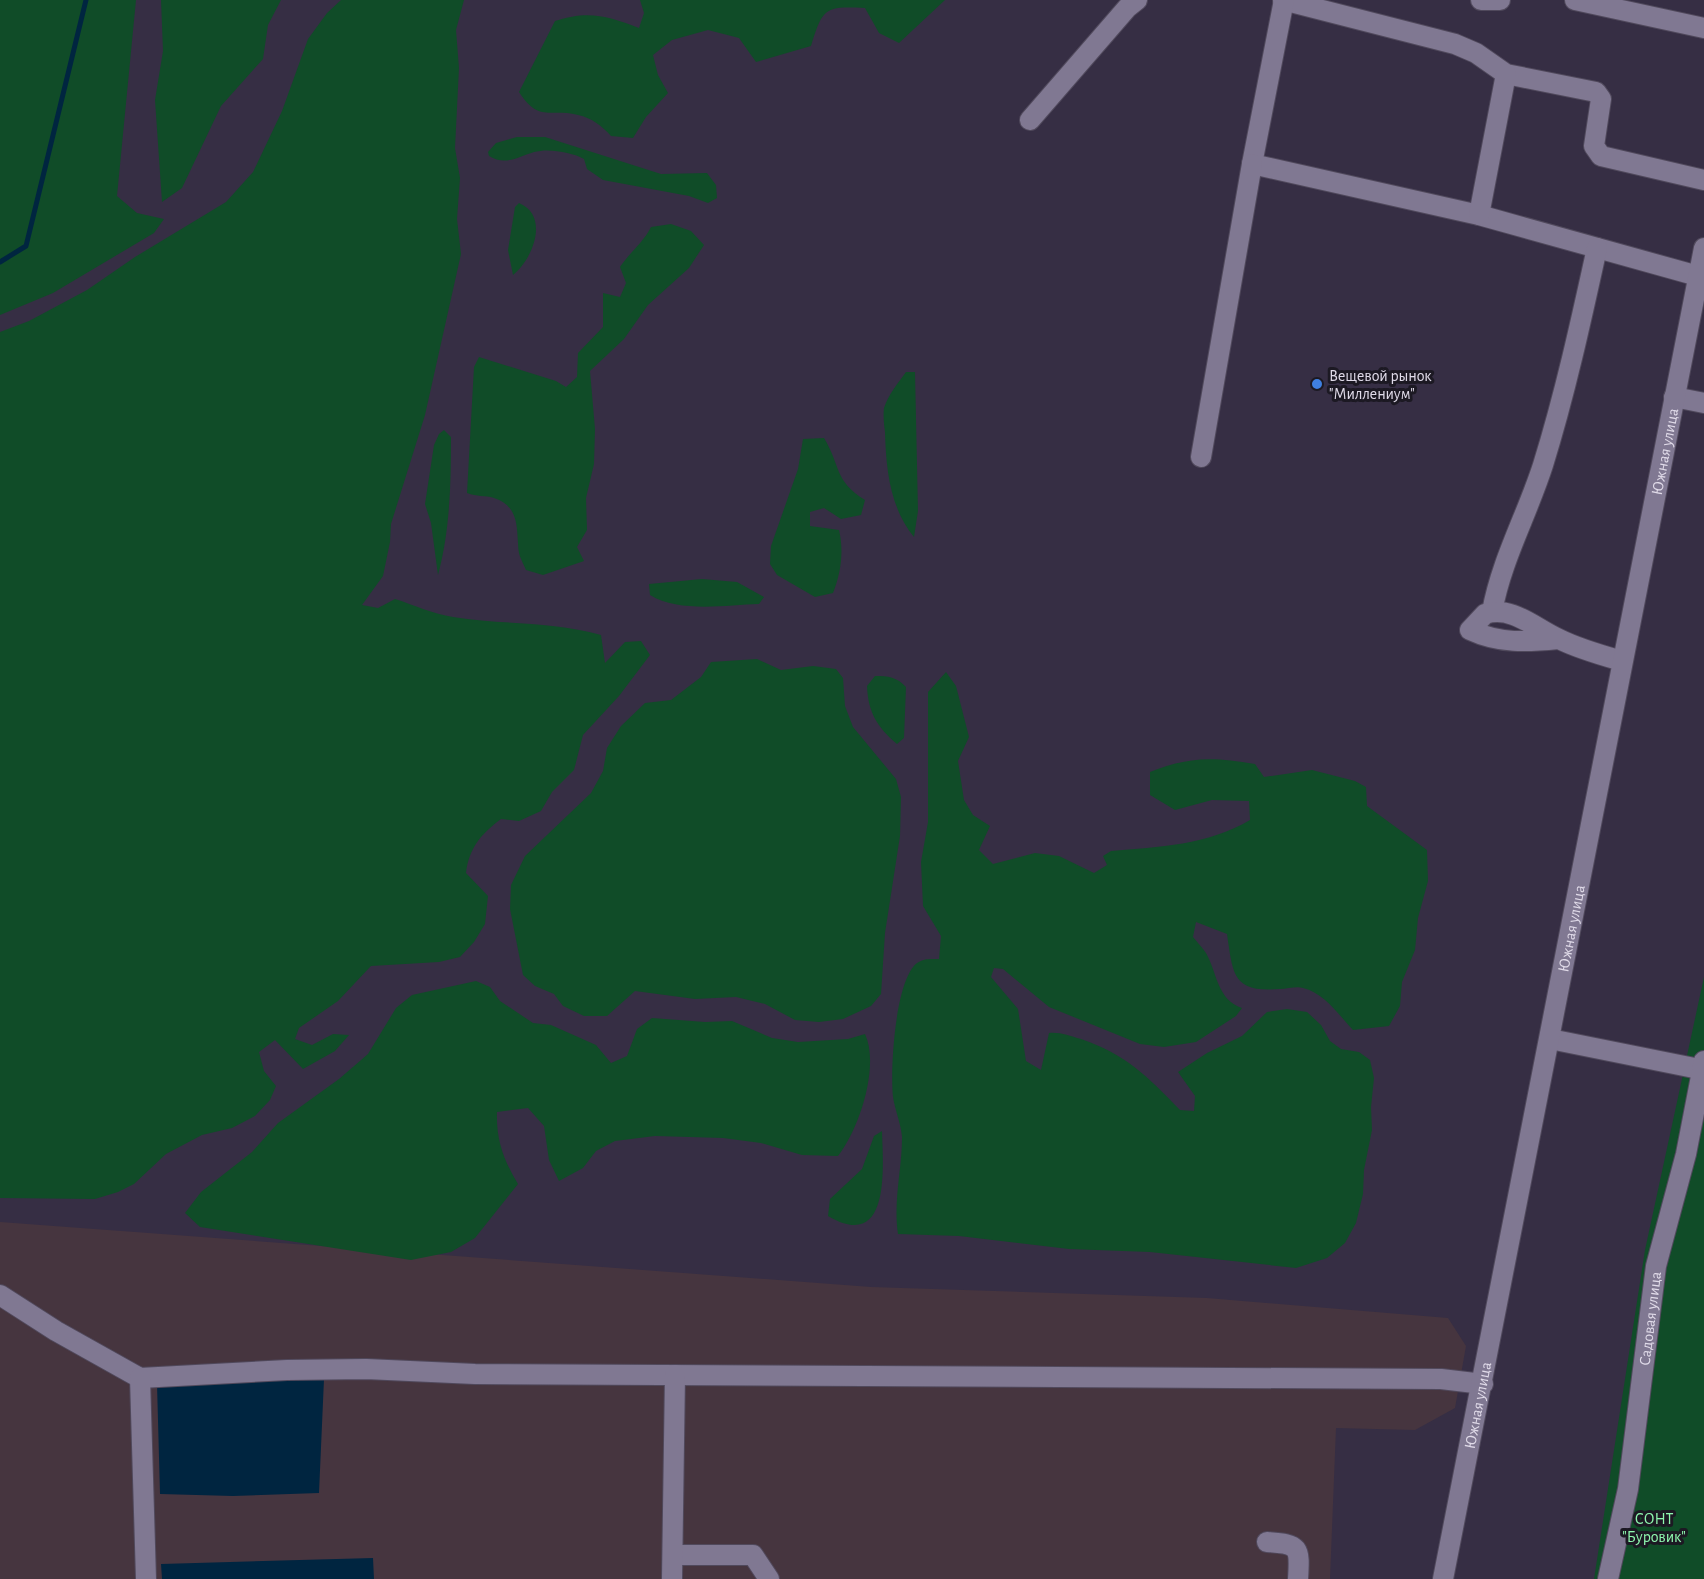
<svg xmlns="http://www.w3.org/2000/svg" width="1704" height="1579" font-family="'Alegreya Sans',sans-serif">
	<rect width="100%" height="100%" fill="#362e44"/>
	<path fill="#46353f" d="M 0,1222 L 871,1287 L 1207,1298 L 1448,1318 L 1466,1346 L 1455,1408 L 1415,1430 L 1336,1428 L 1330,1579 L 0,1579 Z"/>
	<path fill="#104c28" d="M 0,0 L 136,0 L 117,196 L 137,213 L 164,219 L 154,233 L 53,293 L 0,315 Z
		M 161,0 L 281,0 L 268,25 L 263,59 L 221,106 L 182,188 L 162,202 L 155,100 L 163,51 Z
		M 341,0 L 464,0 L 456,30 L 459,68 L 455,148 L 460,178 L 457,219 L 461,254 L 425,415 L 391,524 L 390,542 L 383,576 L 362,605 L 378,608 L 395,599 C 414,605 433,614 453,617 C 503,625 552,621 601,635 L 605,663 L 625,642 L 641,641 L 650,655 L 619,696 L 583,735 L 574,770 L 552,792 L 541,811 L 519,821 L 501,819 C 481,834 469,848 466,873 L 488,896 L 485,924 L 474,942 L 460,957 L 439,962 L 371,966 L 338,1001 L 299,1028 L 295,1039 L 312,1045 L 333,1034 L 349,1035 L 335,1051 L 303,1069 L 275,1040 L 259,1052 L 264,1071 L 276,1086 L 270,1100 L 255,1116 L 232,1128 L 202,1135 L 166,1154 L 134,1184 L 118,1192 L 95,1199 L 0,1198 L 0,332 L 29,321 L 87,290 L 135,257 L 226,202 L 253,172 L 282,111 L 308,39 L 327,13 Z
		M 640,0 L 945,0 L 899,43 L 879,33 L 865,8 C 825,6 823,7 811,46 L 756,62 L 739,38 L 708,30 L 672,40 L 653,55 L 658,75 L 668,93 L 646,117 L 633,138 L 611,136 C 602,126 592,118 578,115 C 550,108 539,123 519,92 L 555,21 C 588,10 608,16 639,28 L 644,13 Z
		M 517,137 L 545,137 L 661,174 L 707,173 L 716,185 L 717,198 L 708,203 L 689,196 L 603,180 L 587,169 L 584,159 C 572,152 548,148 534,152 C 518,157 505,166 489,156 L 488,152 L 496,143 Z
		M 519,203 C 550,216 533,259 513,275 L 508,250 L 515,207 Z
		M 671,224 L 691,231 L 704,245 L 689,268 L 648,305 L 624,339 L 590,371 L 595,429 L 594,464 L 586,498 L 587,530 L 577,547 L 584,561 L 543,575 L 526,570 C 524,565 520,558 519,553 C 516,530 521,507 494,498 C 485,495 477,497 467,493 L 474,367 L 479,357 L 556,381 L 566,387 L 577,377 L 578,353 L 603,327 L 603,293 L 620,297 L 626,283 L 620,267 C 630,252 643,243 651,227 Z
		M 906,372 L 915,372 L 918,511 L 914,537 C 890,508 886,469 885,432 C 884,425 883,415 884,408 C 888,395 898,383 906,372 Z
		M 444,430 L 451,437 C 451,483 450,531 438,575 L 431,523 L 425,504 L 434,445 L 439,434 Z
		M 824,438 C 841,466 834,481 865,500 L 861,515 L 841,519 L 824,508 L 810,512 L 810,526 L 839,530 C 844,551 841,573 833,593 L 815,597 L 777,575 L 770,564 L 771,546 L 798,469 L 803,439 Z
		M 702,579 L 737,582 L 764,597 L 759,604 C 726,605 679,613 650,595 L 649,584 Z
		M 757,659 L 781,670 L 813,666 L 836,669 L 843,678 L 845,706 L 853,727 L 896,779 L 901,797 L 900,836 L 885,933 L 881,994 L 871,1006 L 843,1019 L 819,1022 L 795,1020 L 765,1004 L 736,997 L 695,999 L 635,991 L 607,1016 L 584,1016 L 563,1006 L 554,994 L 535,986 L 523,975 L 510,909 L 511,885 L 525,856 L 591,793 L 603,771 L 607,748 L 621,726 L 645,703 L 671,700 L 701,677 L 711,662 Z
		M 946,672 L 956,686 L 969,737 L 958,761 L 964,800 L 973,815 L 990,826 L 979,850 L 993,864 L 1035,853 L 1059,856 L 1094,873 L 1107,865 L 1103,856 L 1111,851 C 1159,847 1208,845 1250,820 L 1249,801 L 1212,800 L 1175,810 L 1150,795 L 1150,772 C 1190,756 1213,757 1255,764 L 1264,777 L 1312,770 L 1355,781 L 1366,787 L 1367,806 L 1427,850 L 1428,881 L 1418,918 L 1415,950 L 1402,982 L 1400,1006 L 1389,1026 L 1353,1030 C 1339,1015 1324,993 1303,988 C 1297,986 1287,989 1280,989 C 1232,993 1233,974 1227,934 L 1196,922 L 1193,937 C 1197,942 1202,947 1206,953 C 1217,972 1217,1000 1242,1008 L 1236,1016 L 1196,1042 L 1164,1047 L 1140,1044 L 1049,1007 L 1003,969 L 994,968 L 991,977 L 1018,1009 L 1026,1061 L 1041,1070 L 1049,1033 C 1061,1032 1069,1036 1081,1039 C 1127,1055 1147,1076 1180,1110 L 1194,1111 L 1195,1096 L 1178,1072 L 1207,1053 L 1242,1036 L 1267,1012 L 1287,1009 L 1307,1012 L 1321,1025 L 1330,1041 L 1341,1049 L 1359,1052 L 1370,1060 L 1374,1078 L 1371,1107 L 1372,1130 L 1364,1170 L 1363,1194 L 1356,1223 L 1345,1243 L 1327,1258 L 1296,1268 L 1150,1252 L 1069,1249 L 959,1236 L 898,1234 C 893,1201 902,1170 902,1137 C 901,1124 895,1110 893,1097 C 890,1070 895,980 917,963 C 924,958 931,959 939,959 L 941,936 L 923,906 L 921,862 L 928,822 L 928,692 Z
		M 875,676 C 888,676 897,677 906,687 L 904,738 L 897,744 C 877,727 868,712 867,686 Z
		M 1704,977 L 1704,1579 L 1594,1579 L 1645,1250 Z
		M 476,981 L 490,987 L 500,1001 L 533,1023 L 551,1025 L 596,1045 L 611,1063 L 627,1056 L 637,1029 L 652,1018 L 705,1022 L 732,1021 L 772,1038 L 798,1042 L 848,1039 L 865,1034 C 880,1066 859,1130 838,1156 L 802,1155 L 761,1143 L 723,1138 L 655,1136 L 615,1141 L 596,1151 L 583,1168 L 559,1181 L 549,1160 L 544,1126 L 528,1108 L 497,1112 C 496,1140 504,1161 518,1184 L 475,1238 L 451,1252 L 411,1260 L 200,1227 L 185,1213 L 201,1192 L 252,1152 L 278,1123 L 339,1079 L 368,1054 L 396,1008 L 412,995 Z
		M 882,1131 C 883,1167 891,1253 828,1216 L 830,1199 L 862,1169 L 874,1136 Z"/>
	<path fill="#002540" d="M 324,1379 L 319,1493 L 233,1496 L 160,1494 L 157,1384 Z
		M 373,1558 L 374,1579 L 162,1579 L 161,1564 Z"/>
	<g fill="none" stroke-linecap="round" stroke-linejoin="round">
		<path stroke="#002540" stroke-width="5" d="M 0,262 L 26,246 L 86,0"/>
		<defs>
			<g id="minor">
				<path d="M 1283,0 L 1455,44 L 1476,53 L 1506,74 L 1596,92 L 1601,99 L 1594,146 L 1601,156 L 1704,180"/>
				<path d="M 1284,0 L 1252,164 L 1479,215 L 1698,276"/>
				<path d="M 1481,0 L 1500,0"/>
				<path d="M 1575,0 L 1704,28"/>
				<path d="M 1030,120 L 1127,8 L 1137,0"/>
				<path d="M 1479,215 L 1506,74"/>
				<path d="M 1674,397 L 1704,403"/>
				<path d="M 1201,457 L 1252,164"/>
				<path d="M 1492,612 C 1501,561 1527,515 1543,465 C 1565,394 1581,321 1597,248"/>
				<path d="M 1558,639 C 1527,642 1500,644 1470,630 L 1485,614 C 1512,605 1536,629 1559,639 C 1579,649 1601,655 1622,661"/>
				<path d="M 1550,1039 L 1704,1070"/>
				<path d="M 0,1295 L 56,1331 L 140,1378 L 287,1370 L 366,1369 L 475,1374 L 1441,1379 L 1483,1384"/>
				<path d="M 140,1378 L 146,1579"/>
				<path d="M 1267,1542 C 1300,1544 1300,1547 1298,1579"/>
				<path d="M 673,1555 L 753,1555 L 769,1579"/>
				<path d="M 672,1579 L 675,1375"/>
				<path id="s1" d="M 1443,1579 L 1704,248"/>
				<path id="s2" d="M 1608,1579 L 1628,1489 L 1656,1266 L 1686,1154 L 1704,1061"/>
			</g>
		</defs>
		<use href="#minor" stroke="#50495c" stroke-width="22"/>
		<use href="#minor" stroke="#807892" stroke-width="20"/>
	</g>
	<circle fill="#3f7fe0" stroke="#1c1923" stroke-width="2" cx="1317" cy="384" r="6"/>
	<g text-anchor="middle" stroke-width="6" stroke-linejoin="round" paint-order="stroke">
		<g font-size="16" fill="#e0dbe9" stroke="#1c1923" text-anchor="start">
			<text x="1329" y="381">Вещевой рынок<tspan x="1329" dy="18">"Миллениум"</tspan></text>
		</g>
		<g font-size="16" fill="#e0dbe9" stroke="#1c1923">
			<text dy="6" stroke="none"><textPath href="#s1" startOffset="1149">Южная улица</textPath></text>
			<text dy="6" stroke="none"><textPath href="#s1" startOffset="663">Южная улица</textPath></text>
			<text dy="6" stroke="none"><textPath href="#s2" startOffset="264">Садовая улица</textPath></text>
			<text dy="6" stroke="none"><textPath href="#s1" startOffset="177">Южная улица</textPath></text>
		</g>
		<g font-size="16" fill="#8ff8af" stroke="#1c1923">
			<text x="1654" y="1524">СОНТ<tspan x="1654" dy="18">"Буровик"</tspan></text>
		</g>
	</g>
</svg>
